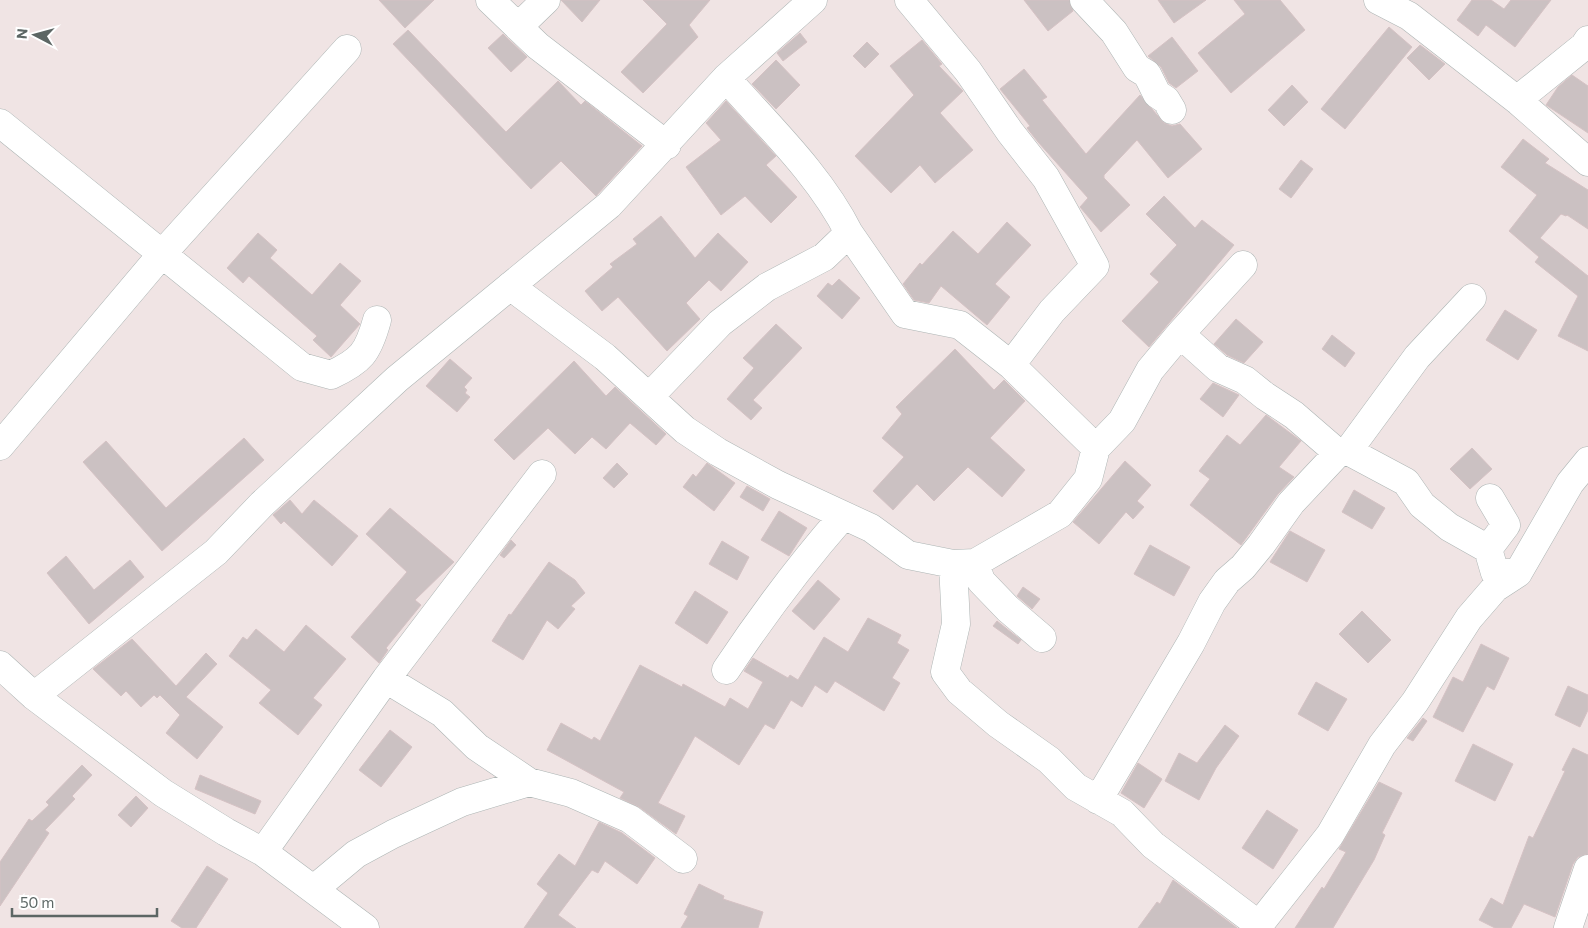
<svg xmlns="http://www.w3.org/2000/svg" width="1588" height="928" font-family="Commissioner,sans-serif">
	<rect width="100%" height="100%" fill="#f0e4e4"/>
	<path fill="#cbc1c2" stroke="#d5c2c4" d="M 379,0 L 434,0 L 405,28 Z
		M 561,0 L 600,0 L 582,22 Z
		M 643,0 L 710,0 L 689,25 L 698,37 L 643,93 L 621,72 L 667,24 Z
		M 1024,0 L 1069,0 L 1073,11 L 1048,31 Z
		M 1158,0 L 1206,0 L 1174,23 Z
		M 1234,0 L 1280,0 L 1305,30 L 1231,93 L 1198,53 L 1245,14 Z
		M 1472,0 L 1491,0 L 1504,9 L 1511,0 L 1551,0 L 1515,47 L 1486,25 L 1478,36 L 1457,20 Z
		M 1389,27 L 1412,47 L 1345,129 L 1321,109 Z
		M 408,30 L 506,132 L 558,81 L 581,105 L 585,101 L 642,146 L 596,196 L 561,161 L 531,189 L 393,44 Z
		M 800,33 L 807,42 L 783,61 L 777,53 Z
		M 503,34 L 527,57 L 511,72 L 488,48 Z
		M 1172,37 L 1198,71 L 1176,88 L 1169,83 L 1161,67 L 1148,56 Z
		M 922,40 L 942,64 L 939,66 L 963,91 L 940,113 L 973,150 L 935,183 L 920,165 L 891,193 L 855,156 L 914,95 L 890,66 Z
		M 867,42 L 879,54 L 865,68 L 853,56 Z
		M 1420,45 L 1445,64 L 1429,80 L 1407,58 Z
		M 776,60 L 800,85 L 776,109 L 752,84 Z
		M 1024,69 L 1047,97 L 1042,100 L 1086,154 L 1140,95 L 1164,123 L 1172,126 L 1180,124 L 1202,149 L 1168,178 L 1137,140 L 1104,175 L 1104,178 L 1130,205 L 1101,232 L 1080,207 L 1088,198 L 1038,142 L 1027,128 L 1030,126 L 1000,89 Z
		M 1572,75 L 1588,86 L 1588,133 L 1546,105 L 1558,87 Z
		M 1292,85 L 1308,102 L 1284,126 L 1268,110 Z
		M 726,101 L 776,156 L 766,165 L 797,197 L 771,223 L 745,196 L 721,215 L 686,167 L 721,140 L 706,123 Z
		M 1523,139 L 1549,159 L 1545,163 L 1588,190 L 1588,229 L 1567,215 L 1566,216 L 1561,214 L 1540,238 L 1588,276 L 1588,351 L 1558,336 L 1578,296 L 1535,262 L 1539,257 L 1509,231 L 1537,195 L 1501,167 Z
		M 1301,160 L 1313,169 L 1291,198 L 1279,189 Z
		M 1164,196 L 1195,228 L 1202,220 L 1234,245 L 1149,347 L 1122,321 L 1159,282 L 1150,274 L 1177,245 L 1146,214 Z
		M 661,216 L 695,258 L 718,233 L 748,262 L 721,291 L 709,280 L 686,303 L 700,319 L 667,351 L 618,297 L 602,311 L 585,291 L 613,267 L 610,264 L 637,244 L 633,239 Z
		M 1007,222 L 1031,245 L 995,284 L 1010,297 L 987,325 L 941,286 L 929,303 L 914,300 L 903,284 L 920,263 L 922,265 L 953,231 L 978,254 Z
		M 258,233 L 277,250 L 270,258 L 312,295 L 340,263 L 361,281 L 340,305 L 360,324 L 331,357 L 313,340 L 317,336 L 249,276 L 243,283 L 227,268 Z
		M 839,279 L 860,298 L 842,319 L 817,296 L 828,283 L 832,286 Z
		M 1505,310 L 1537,330 L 1518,360 L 1486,340 Z
		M 1236,319 L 1263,342 L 1244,363 L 1227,355 L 1214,344 Z
		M 776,324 L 802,348 L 753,400 L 762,408 L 751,420 L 727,399 L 754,368 L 743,358 Z
		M 1332,335 L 1355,353 L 1345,367 L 1322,349 Z
		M 955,349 L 994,390 L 1004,380 L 1025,401 L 990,438 L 1025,470 L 1002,497 L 968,467 L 934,501 L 917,484 L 893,510 L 873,491 L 904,457 L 882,438 L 902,414 L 896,407 Z
		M 450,359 L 472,378 L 464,387 L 467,390 L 465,393 L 470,397 L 457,412 L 426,386 Z
		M 574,361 L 606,396 L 615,387 L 666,434 L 656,445 L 630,423 L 606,449 L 592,437 L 575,454 L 548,428 L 514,460 L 494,440 Z
		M 1213,383 L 1239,395 L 1223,417 L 1200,399 Z
		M 1266,415 L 1301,441 L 1279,467 L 1294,477 L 1278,494 L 1241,545 L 1190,505 L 1210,479 L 1199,471 L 1227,435 L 1240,445 Z
		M 244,438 L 264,460 L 162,551 L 83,462 L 106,441 L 166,508 Z
		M 1472,448 L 1492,469 L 1470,489 L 1450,469 Z
		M 1125,461 L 1151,485 L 1137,501 L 1144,507 L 1133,519 L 1126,512 L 1099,544 L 1073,522 Z
		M 617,463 L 628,474 L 614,488 L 603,478 Z
		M 707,463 L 735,483 L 714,511 L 683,487 L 693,474 L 696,477 Z
		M 747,486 L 770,499 L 763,511 L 740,497 Z
		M 1354,490 L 1385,508 L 1372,529 L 1342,512 Z
		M 290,500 L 302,514 L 314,500 L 358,536 L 332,566 L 284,521 L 281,524 L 273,515 Z
		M 390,508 L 454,562 L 415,600 L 421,605 L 386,648 L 388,650 L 379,663 L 351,637 L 407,572 L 366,534 Z
		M 779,511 L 807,528 L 789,556 L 761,540 Z
		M 1290,531 L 1325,550 L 1307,582 L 1270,562 Z
		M 511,540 L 516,545 L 504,558 L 500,555 Z
		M 722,541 L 749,557 L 737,580 L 709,564 Z
		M 1150,545 L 1190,567 L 1174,596 L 1134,574 Z
		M 66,556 L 94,590 L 130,560 L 144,577 L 89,624 L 47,573 Z
		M 549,562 L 575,580 L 585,593 L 571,606 L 575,609 L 558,629 L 547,620 L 523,660 L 492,641 L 509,614 L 511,615 Z
		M 818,580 L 840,599 L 814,630 L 792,611 Z
		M 1023,587 L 1040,599 L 1032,609 L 1017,596 Z
		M 695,591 L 728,612 L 707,644 L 675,623 Z
		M 1362,611 L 1391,640 L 1368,663 L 1339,634 Z
		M 868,618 L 901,635 L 897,643 L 909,650 L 892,678 L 900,683 L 884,711 L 835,681 L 827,693 L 815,685 L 802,707 L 791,700 L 774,729 L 765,724 L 739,765 L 695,736 L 658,803 L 685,816 L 676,834 L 639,807 L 620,798 L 624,792 L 547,750 L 561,723 L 592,740 L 594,737 L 600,741 L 640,665 L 682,687 L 683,684 L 725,707 L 730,698 L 748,709 L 763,682 L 744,671 L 753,658 L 788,678 L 790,675 L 798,680 L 824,637 L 848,652 Z
		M 997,621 L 1021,640 L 1018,644 L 993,626 Z
		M 306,625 L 346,659 L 313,698 L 322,705 L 298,735 L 259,703 L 271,690 L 229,656 L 243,637 L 247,640 L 256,629 L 284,652 Z
		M 132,639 L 176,686 L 206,653 L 217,664 L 186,697 L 223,727 L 197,759 L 166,733 L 180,715 L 160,695 L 157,698 L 154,695 L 141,707 L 126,691 L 121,696 L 93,669 Z
		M 1481,644 L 1509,658 L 1494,690 L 1487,686 L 1463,732 L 1433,717 L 1453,677 L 1463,682 Z
		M 1316,682 L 1347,699 L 1328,731 L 1298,714 Z
		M 1568,686 L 1588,695 L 1588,710 L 1580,727 L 1555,715 Z
		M 1423,718 L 1427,721 L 1413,741 L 1407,738 Z
		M 1225,725 L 1239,736 L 1216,768 L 1199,800 L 1165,781 L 1179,753 L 1197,763 Z
		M 390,730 L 412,747 L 381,787 L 359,770 Z
		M 1473,744 L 1513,764 L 1495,801 L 1455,781 Z
		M 1573,748 L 1588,755 L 1588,854 L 1578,857 L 1573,864 L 1555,917 L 1524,904 L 1511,928 L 1495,928 L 1479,920 L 1491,898 L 1503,905 L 1529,836 L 1533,838 L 1565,771 L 1562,770 Z
		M 1138,763 L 1162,779 L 1144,808 L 1121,793 Z
		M 82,765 L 92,775 L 72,796 L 75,799 L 45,830 L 49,833 L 0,906 L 0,862 L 29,819 L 32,821 L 49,805 L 46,802 Z
		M 200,775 L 261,801 L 255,814 L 195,789 Z
		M 1379,782 L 1402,793 L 1382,833 L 1385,835 L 1374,860 L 1333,928 L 1295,928 L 1322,887 L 1324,889 L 1346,852 L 1339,849 Z
		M 136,796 L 148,808 L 131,827 L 118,815 Z
		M 1267,810 L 1298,830 L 1273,869 L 1242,848 Z
		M 599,822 L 622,833 L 655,858 L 637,884 L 605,861 L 598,873 L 592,870 L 558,915 L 576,928 L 524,928 L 548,893 L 537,884 L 559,854 L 575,866 Z
		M 207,866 L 228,879 L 196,928 L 182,928 L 171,921 Z
		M 1173,880 L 1237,928 L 1138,928 L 1157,902 L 1160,904 Z
		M 699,884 L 724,896 L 723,899 L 763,912 L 758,928 L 681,928 L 688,916 L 684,914 Z"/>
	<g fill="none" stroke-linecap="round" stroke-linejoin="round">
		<defs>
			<path id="minor" d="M 490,0 L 538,46 L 667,145
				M 909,0 L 968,71 L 1010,132 L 1046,178 L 1095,266 L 1052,311 L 1011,365 L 1096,448
				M 1084,0 L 1114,32 L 1137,68 L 1147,74 L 1157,94 L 1166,100 L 1172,110
				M 1378,0 L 1409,16 L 1517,100 L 1588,162
				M 518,27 L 546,0
				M 1517,100 L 1584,46 L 1588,40
				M 0,123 L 302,367 L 331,375 C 361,361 368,353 377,320
				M 849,233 L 905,314 L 960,325 L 1011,365
				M 510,286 L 605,357 L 685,430 L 718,452 L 778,485 L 871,528 L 908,555 L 953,564 L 975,563 L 981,581 L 1008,609 L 1042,638
				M 1472,298 L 1417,357 L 1348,451 L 1406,482 L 1422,505 L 1449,527 L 1488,549
				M 649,397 L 720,323 L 767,287 L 824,257 L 849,233 C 820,175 769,127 726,78
				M 0,446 L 162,254 L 347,49
				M 975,563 L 1060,514 L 1088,479 L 1096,448 L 1122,421 L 1150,370 L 1180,334 L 1243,265
				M 953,564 L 956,624 L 945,672 L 959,691 L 998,724 L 1049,760 L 1076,787 L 1122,813 L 1153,845 L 1259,925 L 1330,835 L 1382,745 L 1415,702 L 1469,618 L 1495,588 L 1518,573 L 1495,573 L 1488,549 L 1506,525 L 1490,498
				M 1518,573 L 1570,483 L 1588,461
				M 0,665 L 34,696 L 163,793 L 226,832 L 263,852 L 365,928
				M 726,670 C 762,616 800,565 843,516
				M 386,679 L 542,474
				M 34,696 L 216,552 L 262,504 L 397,379 L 609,205 L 726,78 L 813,0
				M 1098,800 L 1191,643 L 1212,602 L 1227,581 L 1243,567 L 1261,545 L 1291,503 L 1338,453 L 1294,415 L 1265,396 L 1245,380 L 1218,368 L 1180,334
				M 263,852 L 386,679 L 442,713 L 477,747 L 529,782
				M 314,889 L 356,854 L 393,834 L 462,802 L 529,782 L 571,793 L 630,819 L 683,859
				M 1568,928 L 1588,869"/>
		</defs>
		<use href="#minor" stroke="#adb5b4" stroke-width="29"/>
		<use href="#minor" stroke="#fff" stroke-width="28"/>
	</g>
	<g transform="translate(35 35) rotate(276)" stroke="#ffffff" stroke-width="4" paint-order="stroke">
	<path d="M0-4L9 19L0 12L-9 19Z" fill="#5c6664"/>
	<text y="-8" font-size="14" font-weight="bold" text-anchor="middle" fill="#5c6664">N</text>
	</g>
	<path d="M12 908v8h145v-8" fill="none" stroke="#5c6664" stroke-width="2.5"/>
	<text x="20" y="908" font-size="15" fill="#5c6664" stroke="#ffffff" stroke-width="4" paint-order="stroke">50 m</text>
</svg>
